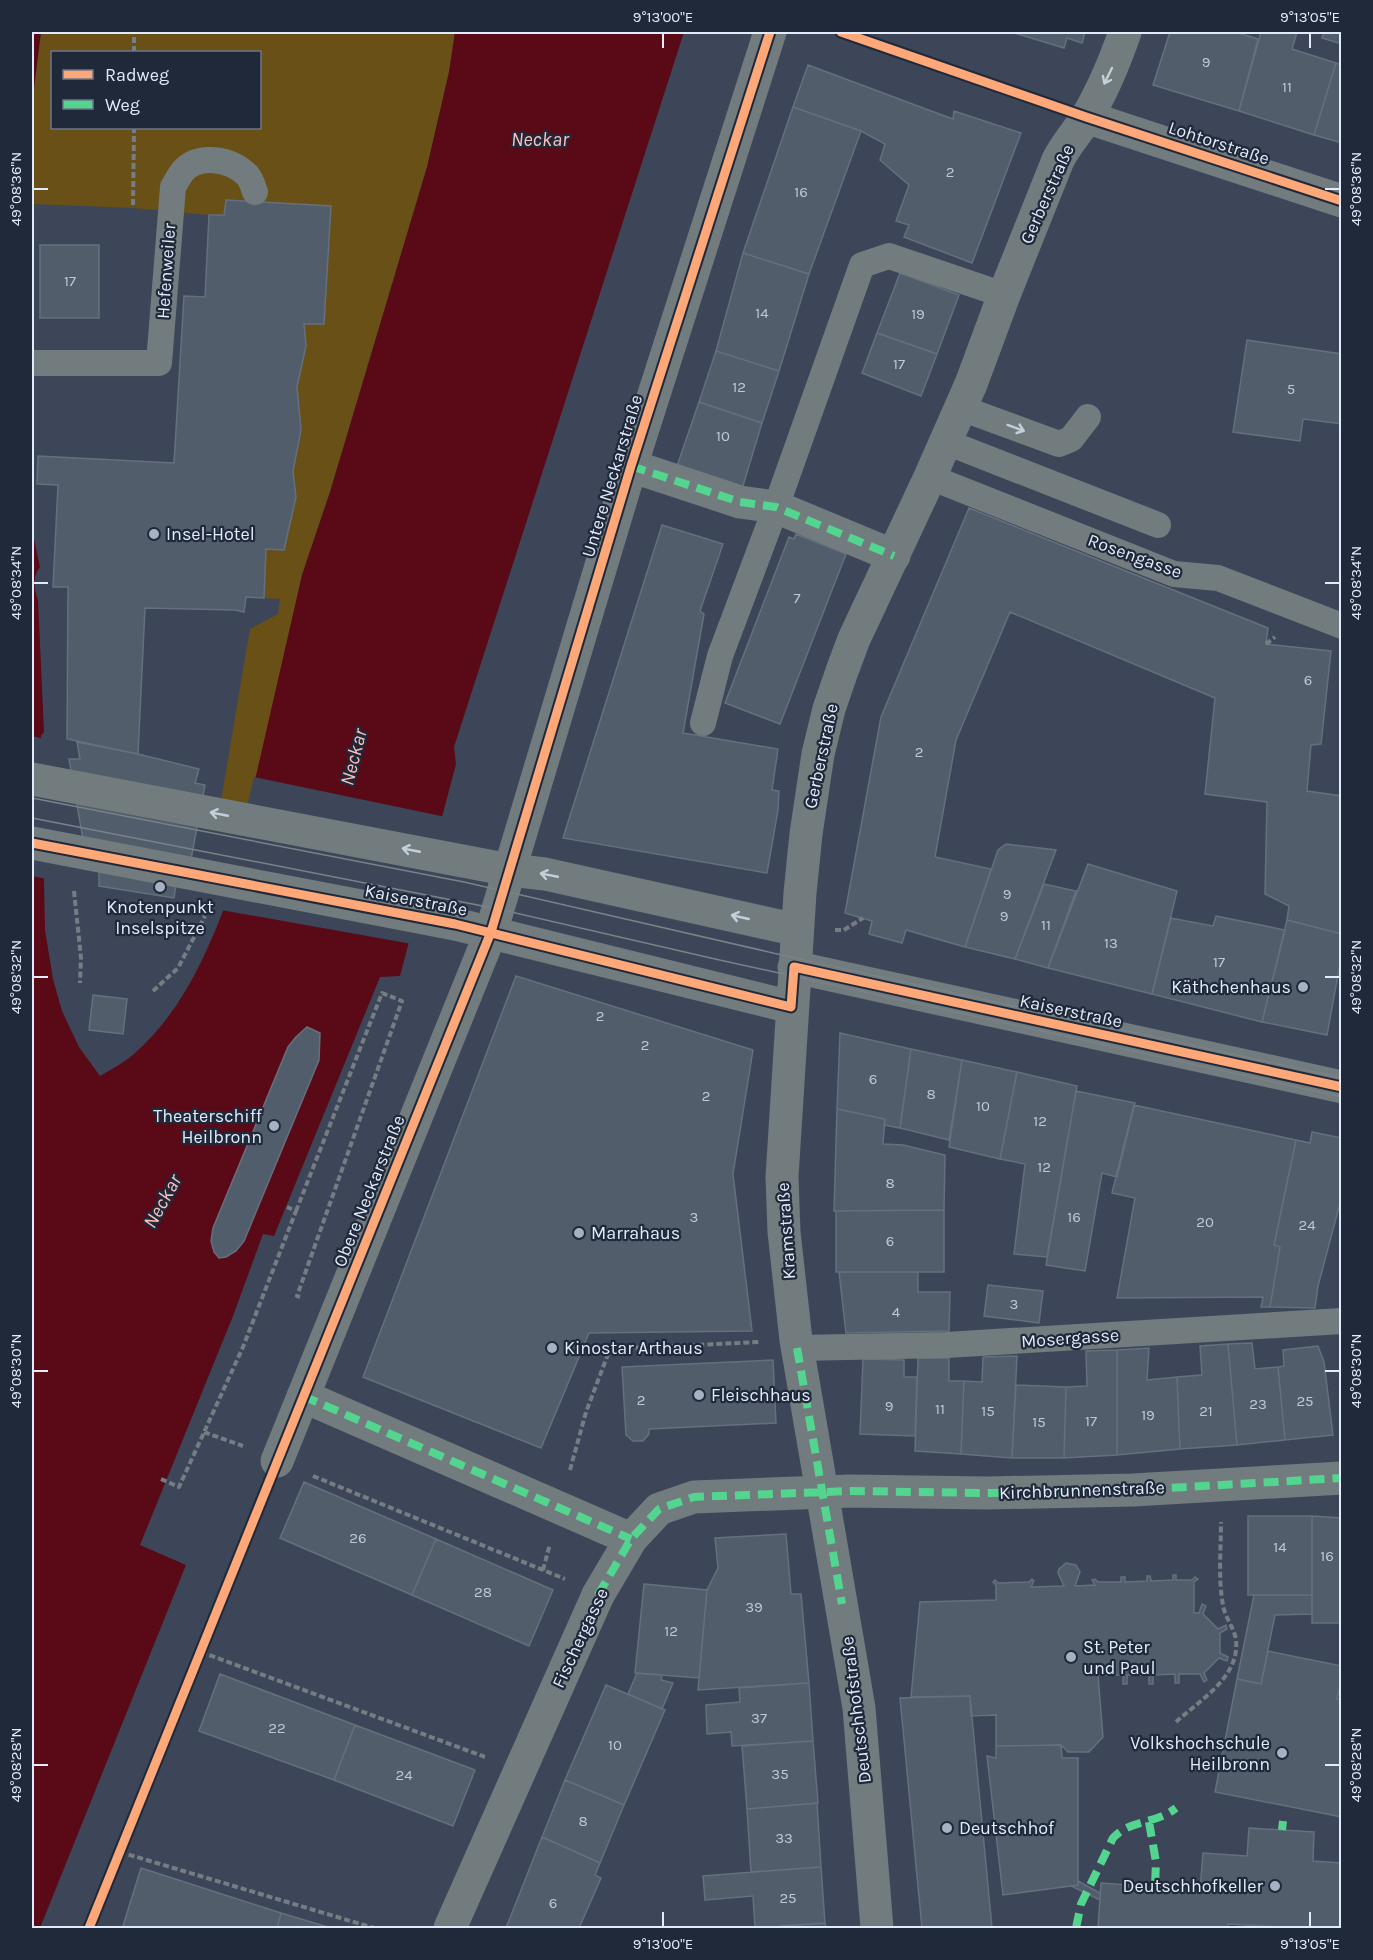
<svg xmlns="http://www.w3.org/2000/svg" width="1373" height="1960" font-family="Karla,sans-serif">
	<rect width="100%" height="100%" fill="#3c4658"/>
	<path fill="#685017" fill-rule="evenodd" d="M 41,32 L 455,32 L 449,72 L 427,167 L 330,492 L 302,575 L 246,829 L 217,824 L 250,629 L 278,614 L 280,599 L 264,598 L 266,549 L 284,550 L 296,498 L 293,471 L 301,430 L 297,387 L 306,346 L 304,324 L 324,324 L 331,206 L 209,215 L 133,208 L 32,204 L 34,113 L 32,112 L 32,104 ZM 52,52 L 260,52 L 260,128 L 52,128 Z"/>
	<path fill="#5a0a16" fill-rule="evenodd" d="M 32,32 L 41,32 L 32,104 Z
		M 455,32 L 684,32 L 454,747 L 456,764 L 400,976 L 380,977 L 274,1236 L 263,1234 L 233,1316 L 140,1545 L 186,1565 L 40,1928 L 32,1928 L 32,353 L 34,539 L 40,567 C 32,577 34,589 38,600 L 44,732 L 41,736 L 45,930 L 53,979 L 62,1011 L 79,1047 L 100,1076 C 112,1069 125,1062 135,1053 C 182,1011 206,956 228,898 L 302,575 L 330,492 L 427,167 L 449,72 ZM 307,1027 L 320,1033 L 319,1060 L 236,1251 L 226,1257 L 219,1258 L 214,1252 L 211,1241 L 288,1047 L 296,1037 Z"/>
	<path fill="#3c4658" d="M 32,736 L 44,739 L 47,879 L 32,876 Z
		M 254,777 L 446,817 L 412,944 L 221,910 L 225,898 Z"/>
	<path fill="#525d6c" stroke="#64707e" stroke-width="1.5" d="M 1011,32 L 1085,32 L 1082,43 L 1067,38 L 1064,48 Z
		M 1170,32 L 1235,32 L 1258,39 L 1239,111 L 1153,85 Z
		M 1261,32 L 1297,32 L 1292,49 L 1336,63 L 1314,135 L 1239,111 Z
		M 1324,32 L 1342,32 L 1342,44 L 1322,38 Z
		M 1336,63 L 1342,65 L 1342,143 L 1314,135 Z
		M 808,65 L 942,115 L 953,119 L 954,111 L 1021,133 L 972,263 L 904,237 L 909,225 L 896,221 L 909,185 L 880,160 L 885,144 L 861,131 L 793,107 Z
		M 793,107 L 861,131 L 809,274 L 743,253 Z
		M 226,200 L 331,206 L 324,324 L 304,324 L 306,346 L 297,387 L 301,430 L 293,471 L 296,497 L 284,550 L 266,549 L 264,598 L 246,597 L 244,612 L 235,610 L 145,608 L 138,754 L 67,739 L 68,587 L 53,587 L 58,485 L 37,484 L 38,456 L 174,463 L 184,296 L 205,297 L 209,215 L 224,215 Z
		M 40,245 L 99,245 L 99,318 L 40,318 Z
		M 743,253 L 809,274 L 779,371 L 716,351 Z
		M 900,273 L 959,295 L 937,354 L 877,333 Z
		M 877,333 L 937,354 L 921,396 L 862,373 Z
		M 1247,340 L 1342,354 L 1342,424 L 1303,419 L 1300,441 L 1233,432 Z
		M 716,351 L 779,371 L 762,423 L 699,402 Z
		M 699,402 L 762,423 L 742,489 L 677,466 Z
		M 969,508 L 1268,628 L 1266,644 L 1331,651 L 1321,744 L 1311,745 L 1307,791 L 1342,796 L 1342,934 L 1287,920 L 1289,906 L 1265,894 L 1267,802 L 1205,794 L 1215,698 L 1010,612 L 956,740 L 935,857 L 991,869 L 965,947 L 906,930 L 902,943 L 869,934 L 872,921 L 845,913 L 881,717 Z
		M 662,525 L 723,544 L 700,611 L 704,614 L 683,733 L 778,749 L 772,790 L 779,791 L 778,810 L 767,873 L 563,838 Z
		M 796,534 L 846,554 L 780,724 L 725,703 L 789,537 L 794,539 Z
		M 77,742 L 138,754 L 199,769 L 195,783 L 205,785 L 186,886 L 176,884 L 174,898 L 99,886 L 99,869 L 88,868 L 69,759 L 80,759 Z
		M 1006,844 L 1056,850 L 1015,959 L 965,947 L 998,850 Z
		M 1088,864 L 1177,891 L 1152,994 L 1048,968 Z
		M 1044,884 L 1076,891 L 1048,968 L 1015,959 Z
		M 1216,916 L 1285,930 L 1262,1022 L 1152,994 L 1171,918 L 1213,926 Z
		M 1287,920 L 1342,934 L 1342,953 L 1327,1035 L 1262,1022 Z
		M 516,976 L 753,1050 L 733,1174 L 752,1331 L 589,1333 L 541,1448 L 363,1377 Z
		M 93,995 L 127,999 L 123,1034 L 89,1030 Z
		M 307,1027 L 320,1033 L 319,1060 L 244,1241 L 236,1251 L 226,1257 L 219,1258 L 214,1252 L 211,1241 L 213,1228 L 288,1047 L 296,1037 Z
		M 840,1033 L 911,1049 L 900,1128 L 884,1125 L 885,1119 L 837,1109 Z
		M 911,1049 L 962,1060 L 949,1140 L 900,1128 Z
		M 962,1060 L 1017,1072 L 1000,1159 L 949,1147 Z
		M 1017,1072 L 1077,1086 L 1047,1257 L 1014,1254 L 1025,1164 L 1000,1159 Z
		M 1076,1091 L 1135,1103 L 1117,1177 L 1102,1173 L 1085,1271 L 1046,1265 Z
		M 1134,1105 L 1296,1140 L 1274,1245 L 1280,1247 L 1270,1307 L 1261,1307 L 1263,1297 L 1117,1298 L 1135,1198 L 1112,1193 Z
		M 837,1109 L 885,1119 L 883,1144 L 903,1145 L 945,1155 L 944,1210 L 834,1211 Z
		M 1312,1132 L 1342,1138 L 1342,1196 L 1318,1286 L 1315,1308 L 1270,1307 L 1280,1247 L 1274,1245 L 1296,1140 L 1310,1143 Z
		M 944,1210 L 944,1272 L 836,1272 L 836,1211 Z
		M 839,1272 L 918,1272 L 918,1292 L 950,1292 L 949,1331 L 846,1333 Z
		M 988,1285 L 1043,1291 L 1039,1323 L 984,1316 Z
		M 1252,1343 L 1255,1369 L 1278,1367 L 1285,1440 L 1237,1445 L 1228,1344 Z
		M 1228,1344 L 1237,1445 L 1180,1449 L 1177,1377 L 1202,1375 L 1200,1346 Z
		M 1318,1346 L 1324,1362 L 1333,1435 L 1285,1440 L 1278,1367 L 1284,1366 L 1283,1350 Z
		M 1149,1348 L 1147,1380 L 1177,1377 L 1180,1449 L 1117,1455 L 1117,1350 Z
		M 1117,1350 L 1117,1455 L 1064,1458 L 1066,1387 L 1087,1386 L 1086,1351 Z
		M 1017,1356 L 1012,1458 L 961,1454 L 964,1381 L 982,1382 L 983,1357 Z
		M 918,1358 L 949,1358 L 949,1381 L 964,1381 L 961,1454 L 915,1451 Z
		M 863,1359 L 904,1360 L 904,1377 L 917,1377 L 915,1436 L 860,1434 Z
		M 773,1360 L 776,1423 L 649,1429 L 649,1434 L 643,1441 L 633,1441 L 626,1435 L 622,1367 Z
		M 1016,1385 L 1066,1387 L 1064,1458 L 1012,1458 Z
		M 304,1482 L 436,1539 L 412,1595 L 280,1538 Z
		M 1248,1516 L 1312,1516 L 1312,1595 L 1248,1595 Z
		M 1312,1516 L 1342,1518 L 1342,1623 L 1312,1623 Z
		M 786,1534 L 791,1594 L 801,1594 L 809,1683 L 698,1690 L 707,1590 L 718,1568 L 715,1538 Z
		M 436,1539 L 553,1590 L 529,1646 L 412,1595 Z
		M 1066,1563 L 1076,1565 L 1080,1572 L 1075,1586 L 1095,1585 L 1092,1580 L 1095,1579 L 1098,1582 L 1121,1582 L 1121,1577 L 1125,1577 L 1125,1582 L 1147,1581 L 1147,1576 L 1150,1576 L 1151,1581 L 1173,1580 L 1173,1575 L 1176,1575 L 1176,1580 L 1192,1580 L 1195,1577 L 1198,1579 L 1194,1582 L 1194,1613 L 1199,1613 L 1202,1604 L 1206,1606 L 1203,1614 L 1218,1629 L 1226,1625 L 1227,1629 L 1220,1633 L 1220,1653 L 1228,1657 L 1227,1661 L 1219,1658 L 1204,1673 L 1207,1680 L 1204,1682 L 1200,1674 L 1179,1674 L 1179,1683 L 1175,1683 L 1175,1674 L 1153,1675 L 1153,1684 L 1149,1684 L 1149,1675 L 1127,1675 L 1127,1684 L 1123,1684 L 1123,1675 L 1098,1675 L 1103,1737 L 1089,1752 L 1068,1752 L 1061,1745 L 996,1746 L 996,1715 L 971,1716 L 970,1696 L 911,1697 L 920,1602 L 996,1600 L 996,1585 L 993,1582 L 995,1580 L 998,1583 L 1029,1582 L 1032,1579 L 1034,1581 L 1031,1587 L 1064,1586 L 1058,1573 L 1059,1569 Z
		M 644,1584 L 707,1590 L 699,1678 L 635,1673 Z
		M 1254,1595 L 1312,1595 L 1312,1614 L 1275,1615 L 1261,1684 L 1237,1679 Z
		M 1268,1651 L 1342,1666 L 1342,1679 L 1337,1699 L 1342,1700 L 1342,1817 L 1215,1792 L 1237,1679 L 1261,1684 Z
		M 637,1673 L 662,1675 L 661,1680 L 673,1683 L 662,1709 L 628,1694 Z
		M 220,1674 L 355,1725 L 334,1780 L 199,1731 Z
		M 809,1683 L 813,1741 L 732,1746 L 731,1732 L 707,1734 L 706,1705 L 740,1702 L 739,1688 Z
		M 606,1685 L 665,1710 L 624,1805 L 565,1780 Z
		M 970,1696 L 992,1928 L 922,1928 L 900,1698 Z
		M 355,1725 L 475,1770 L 453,1826 L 334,1780 Z
		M 813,1741 L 818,1803 L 747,1809 L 742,1746 Z
		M 1061,1745 L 1062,1758 L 1078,1758 L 1078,1885 L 1003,1895 L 987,1756 L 996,1758 L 996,1746 Z
		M 565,1780 L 624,1805 L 600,1863 L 542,1837 Z
		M 817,1803 L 821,1867 L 751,1872 L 747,1809 Z
		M 1249,1828 L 1314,1832 L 1313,1861 L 1342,1863 L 1342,1928 L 1297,1928 L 1228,1924 L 1228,1928 L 1098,1928 L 1101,1883 L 1200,1890 L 1203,1853 L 1247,1856 Z
		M 542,1837 L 600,1863 L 595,1875 L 601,1878 L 579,1928 L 506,1928 Z
		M 821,1867 L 825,1923 L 755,1928 L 753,1896 L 705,1900 L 703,1876 Z
		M 141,1868 L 281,1913 L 277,1928 L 131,1928 L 123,1926 Z
		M 1078,1881 L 1100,1893 L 1100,1900 L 1071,1886 L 1078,1885 Z
		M 281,1913 L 331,1928 L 277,1928 Z
		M 825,1923 L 826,1928 L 780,1928 L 780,1926 Z"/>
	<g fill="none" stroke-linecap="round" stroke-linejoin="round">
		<path stroke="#757d83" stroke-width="4" stroke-dasharray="6 3" stroke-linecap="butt" d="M 134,52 L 134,32
			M 133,205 L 134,128
			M 1266,644 L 1275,637
			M 74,891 L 81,958 L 80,983
			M 835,930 L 844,930 L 863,918
			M 153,991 L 178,968 L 205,916
			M 296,1211 L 382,993 L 402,1001 L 297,1296 L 300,1297
			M 204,1432 L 243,1446
			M 570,1470 L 586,1412 L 610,1349 L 759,1342
			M 313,1476 L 565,1579
			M 161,1479 L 179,1487 L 243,1347 L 296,1211 L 287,1207
			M 543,1570 L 550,1544
			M 201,1652 L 485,1757
			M 1176,1722 C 1200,1700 1240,1677 1236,1640 C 1234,1627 1225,1618 1223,1605 C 1218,1579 1221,1549 1221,1522
			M 120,1852 L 374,1928"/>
		<path stroke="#727b7e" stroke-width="26" d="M 32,363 L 159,363 L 173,187 C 176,182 179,176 183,171 C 199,153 231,159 247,175 C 251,179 253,186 255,192
			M 961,408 L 1059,444 L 1071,439 L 1088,417
			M 946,442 L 1158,525
			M 930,477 L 1174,574 L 1218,578 L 1342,626
			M 703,723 L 720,656 L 776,507 L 862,265 L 889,256 L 1004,295
			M 797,1348 L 946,1345 L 1342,1321"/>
		<path stroke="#727b7e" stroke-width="33" d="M 631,466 L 740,502 L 776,507 L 894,556
			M 794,967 L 1342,1087
			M 303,1396 L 631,1539
			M 277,1461 L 491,932 L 631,466 L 770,32
			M 598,1595 L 631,1539 L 659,1509 L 694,1497 L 850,1491 L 987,1493 L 1133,1490 L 1342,1478"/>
		<path stroke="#727b7e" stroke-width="33" d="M 1086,117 L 1342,201
			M 32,779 L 510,870 L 545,874 L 797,930
			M 32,843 L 455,924 L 791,1007
			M 450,1928 L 598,1595
			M 877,1928 L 859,1708 L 796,1340 L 784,1232 L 782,1177 L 800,893 L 806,834 L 818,754 L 829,709 L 842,671 L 854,639 L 930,477 L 971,384 L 1004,295 L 1058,160 C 1066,144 1078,131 1087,117 C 1103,90 1115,61 1125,32"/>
		<path stroke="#7a8288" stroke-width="1.5" d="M 32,798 L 464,882 L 795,958 L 1342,1078
			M 32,818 L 498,909 L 715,959 L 1342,1097"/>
		<path stroke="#53d58f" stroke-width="8" stroke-dasharray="15 8" stroke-linecap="butt" d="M 631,466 L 740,502 L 776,507 L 894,556
			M 797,1348 L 842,1604
			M 303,1396 L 631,1539
			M 598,1595 L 631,1539 L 659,1509 L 694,1497 L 850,1491 L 987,1493 L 1133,1490 L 1342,1478
			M 1149,1822 L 1156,1862 L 1155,1886
			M 1282,1830 L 1283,1821
			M 1076,1928 L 1081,1904 L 1113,1838 C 1131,1819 1154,1825 1176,1808"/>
		<defs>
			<path id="cycleway" d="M 841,32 L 1086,117 L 1342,201
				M 32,843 L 455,924 L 791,1007 L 794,967 L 1342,1087
				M 89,1928 L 491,932 L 631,466 L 770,32"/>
		</defs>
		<use href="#cycleway" stroke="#202939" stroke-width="13"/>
		<use href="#cycleway" stroke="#fea87a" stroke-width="9"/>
	</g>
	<defs><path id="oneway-shaft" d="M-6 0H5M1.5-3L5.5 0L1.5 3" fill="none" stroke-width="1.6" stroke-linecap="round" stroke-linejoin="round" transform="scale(1.5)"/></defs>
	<g stroke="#c5cfdc">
		<use href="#oneway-shaft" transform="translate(1108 76) rotate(116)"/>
		<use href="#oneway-shaft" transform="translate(1016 428) rotate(20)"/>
		<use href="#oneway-shaft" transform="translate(219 814) rotate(-169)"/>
		<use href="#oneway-shaft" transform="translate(411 850) rotate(-169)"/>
		<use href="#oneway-shaft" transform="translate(549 875) rotate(-169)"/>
		<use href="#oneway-shaft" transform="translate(740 917) rotate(-167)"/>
	</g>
	<path fill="none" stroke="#e1ebfc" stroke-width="2" d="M 663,33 L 663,48M 1310,33 L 1310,48M 33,189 L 48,189M 1325,189 L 1340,189M 33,583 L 48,583M 1325,583 L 1340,583M 33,977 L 48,977M 1325,977 L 1340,977M 33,1371 L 48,1371M 1325,1371 L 1340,1371M 33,1765 L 48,1765M 1325,1765 L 1340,1765M 663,1912 L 663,1927M 1310,1912 L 1310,1927"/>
	<g fill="#a7b1c3" stroke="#202939" stroke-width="2">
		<circle cx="154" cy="534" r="6"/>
		<circle cx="160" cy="887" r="6"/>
		<circle cx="1303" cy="987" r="6"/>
		<circle cx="274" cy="1126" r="6"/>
		<circle cx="579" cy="1233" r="6"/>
		<circle cx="552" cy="1348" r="6"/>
		<circle cx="699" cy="1395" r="6"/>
		<circle cx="1071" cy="1657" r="6"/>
		<circle cx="1282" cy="1753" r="6"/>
		<circle cx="947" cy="1828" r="6"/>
		<circle cx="1275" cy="1886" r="6"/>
	</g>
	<g text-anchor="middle" stroke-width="4.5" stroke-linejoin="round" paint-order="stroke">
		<g font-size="15" fill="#bdc8d8">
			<text x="1206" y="67">9</text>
			<text x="1287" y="92">11</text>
			<text x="950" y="177">2</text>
			<text x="801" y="197">16</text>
			<text x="70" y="286">17</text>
			<text x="762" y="318">14</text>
			<text x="918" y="319">19</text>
			<text x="899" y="369">17</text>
			<text x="739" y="392">12</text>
			<text x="1291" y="394">5</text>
			<text x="723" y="441">10</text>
			<text x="797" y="603">7</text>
			<text x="1308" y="685">6</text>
			<text x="919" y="757">2</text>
			<text x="1007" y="899">9</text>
			<text x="1004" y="921">9</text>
			<text x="1046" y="930">11</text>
			<text x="1111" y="948">13</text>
			<text x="1219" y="967">17</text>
			<text x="600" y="1021">2</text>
			<text x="645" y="1050">2</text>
			<text x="873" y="1084">6</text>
			<text x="931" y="1099">8</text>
			<text x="706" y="1101">2</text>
			<text x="983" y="1111">10</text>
			<text x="1040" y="1126">12</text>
			<text x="1044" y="1172">12</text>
			<text x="890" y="1188">8</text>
			<text x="694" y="1222">3</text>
			<text x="1074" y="1222">16</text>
			<text x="1205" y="1227">20</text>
			<text x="1307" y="1230">24</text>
			<text x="890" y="1246">6</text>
			<text x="1014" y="1309">3</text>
			<text x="896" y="1317">4</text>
			<text x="641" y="1405">2</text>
			<text x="1305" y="1406">25</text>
			<text x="1258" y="1409">23</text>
			<text x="889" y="1411">9</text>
			<text x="940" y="1414">11</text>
			<text x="988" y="1416">15</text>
			<text x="1206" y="1416">21</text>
			<text x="1148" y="1420">19</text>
			<text x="1091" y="1426">17</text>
			<text x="1039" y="1427">15</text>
			<text x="358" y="1543">26</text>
			<text x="1280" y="1552">14</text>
			<text x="1327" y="1561">16</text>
			<text x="483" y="1597">28</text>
			<text x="754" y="1612">39</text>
			<text x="671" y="1636">12</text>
			<text x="759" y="1723">37</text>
			<text x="277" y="1733">22</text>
			<text x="615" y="1750">10</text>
			<text x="780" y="1779">35</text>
			<text x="404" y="1780">24</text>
			<text x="583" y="1826">8</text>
			<text x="784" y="1843">33</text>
			<text x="788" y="1903">25</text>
			<text x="553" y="1908">6</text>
		</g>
		<g font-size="18" fill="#e1ebfc" stroke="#202939">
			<text transform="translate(1219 143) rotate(18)" y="6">Lohtorstraße</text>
			<text transform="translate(1047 194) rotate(-66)" y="6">Gerberstraße</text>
			<text transform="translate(166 271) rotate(-86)" y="6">Hefenweiler</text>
			<text transform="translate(612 476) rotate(-73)" y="6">Untere Neckarstraße</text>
			<text transform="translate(1135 556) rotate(20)" y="6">Rosengasse</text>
			<text transform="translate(821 756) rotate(-78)" y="6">Gerberstraße</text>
			<text transform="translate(416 900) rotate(11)" y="6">Kaiserstraße</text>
			<text transform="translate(1071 1011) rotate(12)" y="6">Kaiserstraße</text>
			<text transform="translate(369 1191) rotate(-68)" y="6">Obere Neckarstraße</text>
			<text transform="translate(786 1231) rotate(-94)" y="6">Kramstraße</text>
			<text transform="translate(1070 1338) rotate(-4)" y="6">Mosergasse</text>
			<text transform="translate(1082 1490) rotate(-2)" y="6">Kirchbrunnenstraße</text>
			<text transform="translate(580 1638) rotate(-65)" y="6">Fischergasse</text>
			<text transform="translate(856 1710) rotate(-97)" y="6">Deutschhofstraße</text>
		</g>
		<g font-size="18" fill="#e1ebfc" stroke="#202939" text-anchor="start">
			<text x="166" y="540">Insel-Hotel</text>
			<text x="160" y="913" text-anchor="middle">Knotenpunkt<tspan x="160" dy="21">Inselspitze</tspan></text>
			<text x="1291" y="993" text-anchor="end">Käthchenhaus</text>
			<text x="262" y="1122" text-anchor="end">Theaterschiff<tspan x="262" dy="21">Heilbronn</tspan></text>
			<text x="591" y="1239">Marrahaus</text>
			<text x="564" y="1354">Kinostar Arthaus</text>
			<text x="711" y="1401">Fleischhaus</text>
			<text x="1083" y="1653">St. Peter<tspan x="1083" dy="21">und Paul</tspan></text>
			<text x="1270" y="1749" text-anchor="end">Volkshochschule<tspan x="1270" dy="21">Heilbronn</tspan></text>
			<text x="959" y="1834">Deutschhof</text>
			<text x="1263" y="1892" text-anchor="end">Deutschhofkeller</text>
		</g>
		<g font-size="20" font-style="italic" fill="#fdc0bc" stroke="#202939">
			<text x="540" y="146">Neckar</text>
			<text transform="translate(353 757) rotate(-76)" y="7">Neckar</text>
			<text transform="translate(162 1201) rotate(-61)" y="7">Neckar</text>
		</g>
	</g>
	<rect width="1373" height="1960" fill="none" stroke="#202939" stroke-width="66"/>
	<rect x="51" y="51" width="210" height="78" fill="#202939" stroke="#6d7787" stroke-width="1.5"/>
	<rect x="63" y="70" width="30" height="9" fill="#fea87a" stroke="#6d7787" stroke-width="1.5"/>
	<text x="105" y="81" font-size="18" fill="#e1ebfc">Radweg</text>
	<rect x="63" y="100" width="30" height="9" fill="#53d58f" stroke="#6d7787" stroke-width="1.5"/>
	<text x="105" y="111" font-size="18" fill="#e1ebfc">Weg</text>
	<rect x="33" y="33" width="1307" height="1894" fill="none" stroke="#e1ebfc" stroke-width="2"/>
	<g font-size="15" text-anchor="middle" fill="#e1ebfc">
		<text x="663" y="22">9°13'00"E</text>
		<text x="1310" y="22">9°13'05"E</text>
		<text transform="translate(16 189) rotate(-90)" y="5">49°08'36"N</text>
		<text transform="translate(1356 189) rotate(-90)" y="5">49°08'36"N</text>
		<text transform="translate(16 583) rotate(-90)" y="5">49°08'34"N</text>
		<text transform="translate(1356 583) rotate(-90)" y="5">49°08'34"N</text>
		<text transform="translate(16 977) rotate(-90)" y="5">49°08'32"N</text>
		<text transform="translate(1356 977) rotate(-90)" y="5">49°08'32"N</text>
		<text transform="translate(16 1371) rotate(-90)" y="5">49°08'30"N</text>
		<text transform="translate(1356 1371) rotate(-90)" y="5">49°08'30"N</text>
		<text transform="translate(16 1765) rotate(-90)" y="5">49°08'28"N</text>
		<text transform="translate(1356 1765) rotate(-90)" y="5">49°08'28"N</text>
		<text x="663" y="1949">9°13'00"E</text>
		<text x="1310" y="1949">9°13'05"E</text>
	</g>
</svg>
